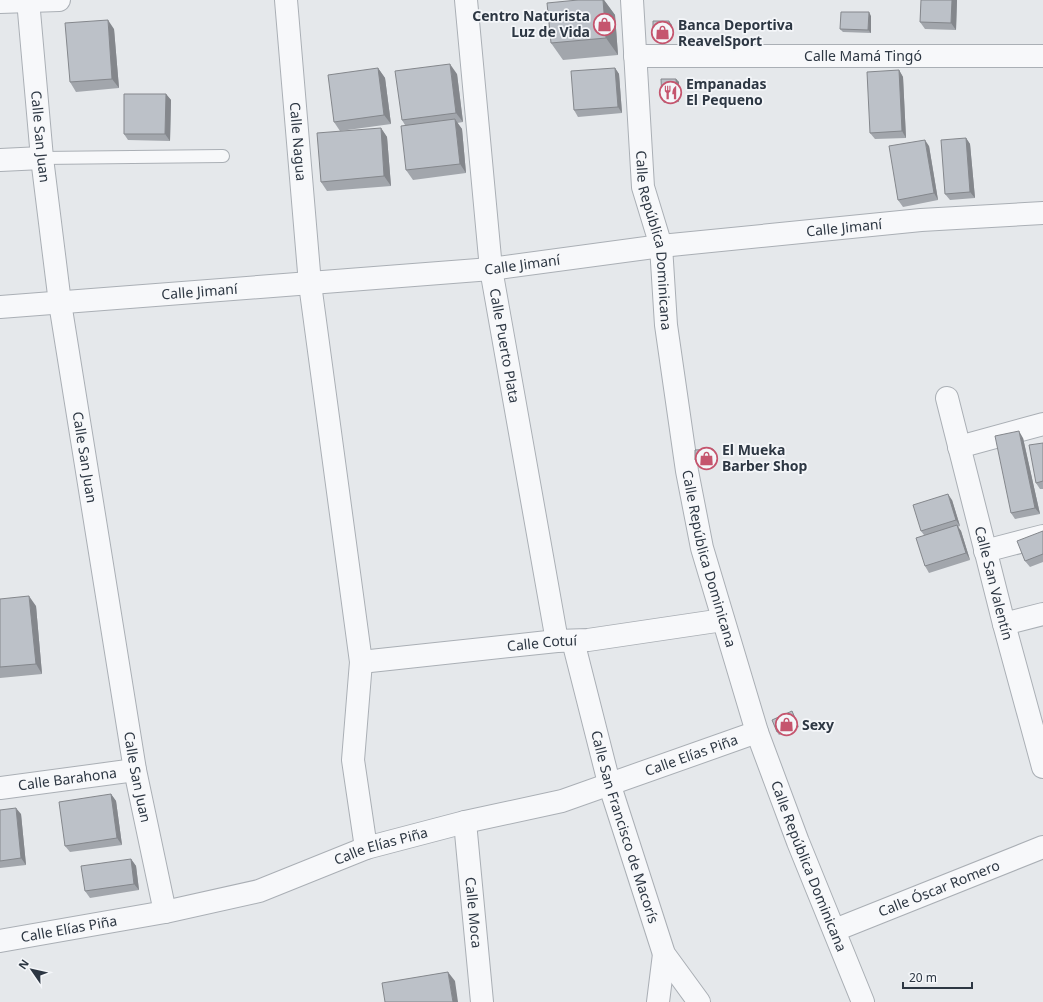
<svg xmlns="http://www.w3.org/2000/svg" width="1043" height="1002" font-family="'Noto Sans',sans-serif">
	<rect width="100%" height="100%" fill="#e5e8eb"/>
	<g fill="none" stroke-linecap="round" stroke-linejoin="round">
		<defs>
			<path id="service" d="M 42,158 L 223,156"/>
			<g id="minor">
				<path id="s1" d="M 28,0 L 42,158 L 60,303 L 135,770 L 165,912"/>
				<path id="s2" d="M 286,0 L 310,284 L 361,662 L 353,760 L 366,848"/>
				<path id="s3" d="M 466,0 L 491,269 L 557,641"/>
				<path id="s4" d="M 635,56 L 1043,56"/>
				<path d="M 0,160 L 42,158"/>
				<path id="s5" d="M 0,307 L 491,269 L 661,246 L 921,220 L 1043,213"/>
				<path id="s6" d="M 947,398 L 1004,624 L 1043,767"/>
				<path d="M 959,447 L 1043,424"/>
				<path d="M 985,551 L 1043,536"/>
				<path d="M 1004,624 L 1043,614"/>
				<path id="s7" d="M 573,641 L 609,783 L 664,954 L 699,1002"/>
				<path id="s8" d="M 361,662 L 557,641 L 588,640 L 723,620"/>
				<path id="s9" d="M 0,788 L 135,770"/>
				<path id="s10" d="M 465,822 L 482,1002"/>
				<path id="s11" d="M 835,930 L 1043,847"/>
				<path id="s12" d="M 0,941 L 165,912 L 259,891 L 366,848 L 465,822 L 562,801 L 757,732"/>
				<path d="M 658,1002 L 664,954"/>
			</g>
			<g id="tertiary">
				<path id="s13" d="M 632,0 L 643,187 L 661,246 L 666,325 L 687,471 L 702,548 L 757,732 L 798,842 L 863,1002"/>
				<path d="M 0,2 L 59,0"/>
			</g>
		</defs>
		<use href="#service" stroke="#aaafb5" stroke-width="14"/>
		<use href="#minor" stroke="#aaafb5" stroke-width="24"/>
		<use href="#tertiary" stroke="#aaafb5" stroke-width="24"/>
		<use href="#service" stroke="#f7f8fa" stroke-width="12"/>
		<use href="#minor" stroke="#f7f8fa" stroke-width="22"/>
		<use href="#tertiary" stroke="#f7f8fa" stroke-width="22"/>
	</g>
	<path fill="#a2a6ac" d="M 578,0 L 604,0 L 615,15 L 618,55 L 563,60 L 551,43 Z
		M 921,0 L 957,0 L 956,30 L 925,29 L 920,22 Z
		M 871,16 L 871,33 L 843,32 L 840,29 Z
		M 672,25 L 671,41 L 655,41 L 653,38 Z
		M 114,29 L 119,88 L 76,92 L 70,82 Z
		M 378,68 L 385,78 L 391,124 L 340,131 L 334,122 Z
		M 615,68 L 619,74 L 622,113 L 578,117 L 574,110 Z
		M 899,70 L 903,77 L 906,138 L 875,139 L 870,133 Z
		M 457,74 L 463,122 L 457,123 L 462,129 L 466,173 L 413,180 L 406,170 L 405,125 L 402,120 Z
		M 676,79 L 679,82 L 679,102 L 664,103 L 662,99 Z
		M 166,94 L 171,100 L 170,141 L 128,140 L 124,134 Z
		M 381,128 L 387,137 L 391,186 L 327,191 L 321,182 Z
		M 966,138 L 970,144 L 975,198 L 950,200 L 945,194 Z
		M 929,146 L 938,200 L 903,207 L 898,200 Z
		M 1023,438 L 1040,514 L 1015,519 L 1011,513 Z
		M 1043,443 L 1043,489 L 1040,489 L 1036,483 Z
		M 713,449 L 715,452 L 716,462 L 697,463 L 695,460 Z
		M 952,500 L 960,526 L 958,527 L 961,531 L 970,560 L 929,573 L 925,566 L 924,535 L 921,531 Z
		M 1043,531 L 1043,562 L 1030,567 L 1025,561 Z
		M 0,599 L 36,606 L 42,674 L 0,678 Z
		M 792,711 L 794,715 L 799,727 L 779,735 L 777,732 Z
		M 111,794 L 116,801 L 122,845 L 70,852 L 65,846 Z
		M 0,810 L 21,814 L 26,865 L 0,868 Z
		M 131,859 L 136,866 L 139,890 L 90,898 L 85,891 Z"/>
	<path fill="#84878c" d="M 603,0 L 604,0 L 615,15 L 618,55 L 606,38 Z
		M 952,0 L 957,0 L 956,30 L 951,23 Z
		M 869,12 L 871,16 L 871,33 L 868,30 Z
		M 108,20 L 114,29 L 119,88 L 112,79 Z
		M 669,21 L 672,25 L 671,41 L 669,38 Z
		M 450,64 L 457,74 L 463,122 L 456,113 Z
		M 378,68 L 385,78 L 391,124 L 384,115 Z
		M 615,68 L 619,74 L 622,113 L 618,107 Z
		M 899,70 L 903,77 L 906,138 L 902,131 Z
		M 676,79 L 679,82 L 679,102 L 677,99 Z
		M 166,94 L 171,100 L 170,141 L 165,134 Z
		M 455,119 L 462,129 L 466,173 L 460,164 Z
		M 381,128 L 387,137 L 391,186 L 384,176 Z
		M 966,138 L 970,144 L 975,198 L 970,192 Z
		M 925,140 L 929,146 L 938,200 L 934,193 Z
		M 1019,431 L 1023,438 L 1040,514 L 1035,508 Z
		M 713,449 L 715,452 L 716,462 L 714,459 Z
		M 948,494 L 952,500 L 960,526 L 956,520 Z
		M 957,525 L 961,531 L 970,560 L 966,553 Z
		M 29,596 L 36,606 L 42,674 L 36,664 Z
		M 111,794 L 116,801 L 122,845 L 117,838 Z
		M 16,808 L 21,814 L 26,865 L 21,858 Z
		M 131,859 L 136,866 L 139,890 L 134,884 Z
		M 448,972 L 455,981 L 458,1002 L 453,1002 Z"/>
	<path fill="#bcc1c8" stroke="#84878c" d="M 578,0 L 603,0 L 606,38 L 551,43 L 547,3 Z
		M 921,0 L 952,0 L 951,23 L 920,22 Z
		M 841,12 L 869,12 L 868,30 L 840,29 Z
		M 108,20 L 112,79 L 70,82 L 65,23 Z
		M 653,21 L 669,21 L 669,38 L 653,38 Z
		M 450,64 L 456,113 L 402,120 L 395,71 Z
		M 378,68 L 384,115 L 334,122 L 328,75 Z
		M 615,68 L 618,107 L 574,110 L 571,71 Z
		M 899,70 L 902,131 L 870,133 L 867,72 Z
		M 661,79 L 676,79 L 677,99 L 662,99 Z
		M 124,94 L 166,94 L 165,134 L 124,134 Z
		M 455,119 L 460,164 L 406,170 L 401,126 Z
		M 381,128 L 384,176 L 321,182 L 317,133 Z
		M 966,138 L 970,192 L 945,194 L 941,140 Z
		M 925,140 L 934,193 L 898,200 L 889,146 Z
		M 1019,431 L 1035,508 L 1011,513 L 995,436 Z
		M 1043,443 L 1043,481 L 1036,483 L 1029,445 Z
		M 713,449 L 714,459 L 695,460 L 695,450 Z
		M 948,494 L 956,520 L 921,531 L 913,505 Z
		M 957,525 L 966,553 L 925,566 L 916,538 Z
		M 1043,531 L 1043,554 L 1025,561 L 1017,541 Z
		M 29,596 L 36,664 L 0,667 L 0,599 Z
		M 792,711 L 797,723 L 777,732 L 772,720 Z
		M 111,794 L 117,838 L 65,846 L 59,802 Z
		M 16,808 L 21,858 L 0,861 L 0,810 Z
		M 131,859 L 134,884 L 85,891 L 81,866 Z
		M 448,972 L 453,1002 L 385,1002 L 382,983 Z"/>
	<defs>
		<symbol id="shop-ring" viewBox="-11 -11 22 22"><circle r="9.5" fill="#f4f6f9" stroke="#c5556e" stroke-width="1.5"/><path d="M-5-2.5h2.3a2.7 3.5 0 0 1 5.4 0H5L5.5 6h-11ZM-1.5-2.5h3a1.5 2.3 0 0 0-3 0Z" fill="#c5556e"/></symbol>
		<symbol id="restaurant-ring" viewBox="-11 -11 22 22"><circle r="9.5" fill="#f4f6f9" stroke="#c5556e" stroke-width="1.5"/><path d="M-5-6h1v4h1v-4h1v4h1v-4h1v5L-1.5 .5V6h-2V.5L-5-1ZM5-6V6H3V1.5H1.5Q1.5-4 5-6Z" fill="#c5556e"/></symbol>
	</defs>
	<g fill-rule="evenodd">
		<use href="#shop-ring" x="592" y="12" width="25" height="25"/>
		<use href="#shop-ring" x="650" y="20" width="25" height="25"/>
		<use href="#restaurant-ring" x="658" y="80" width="25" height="25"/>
		<use href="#shop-ring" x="694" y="446" width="25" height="25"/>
		<use href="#shop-ring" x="774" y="712" width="25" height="25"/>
	</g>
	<g text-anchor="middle" stroke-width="3.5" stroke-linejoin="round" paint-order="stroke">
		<g font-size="14" font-weight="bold" fill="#2d3743" stroke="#f4f6f9" text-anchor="start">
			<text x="590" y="21" text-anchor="end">Centro Naturista<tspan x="590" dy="16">Luz de Vida</tspan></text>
			<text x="678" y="30">Banca Deportiva<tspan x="678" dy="16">ReavelSport</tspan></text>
			<text x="686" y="89">Empanadas<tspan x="686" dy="16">El Pequeno</tspan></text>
			<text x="722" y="455">El Mueka<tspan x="722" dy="16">Barber Shop</tspan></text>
			<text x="802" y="730">Sexy</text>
		</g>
		<g font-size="14" fill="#2d3743" stroke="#f4f6f9">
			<text dy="5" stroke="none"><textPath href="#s4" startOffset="228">Calle Mamá Tingó</textPath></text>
			<text dy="5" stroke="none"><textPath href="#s1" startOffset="137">Calle San Juan</textPath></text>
			<text dy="5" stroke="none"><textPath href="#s2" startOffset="142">Calle Nagua</textPath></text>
			<text dy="5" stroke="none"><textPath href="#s5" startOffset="848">Calle Jimaní</textPath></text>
			<text dy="5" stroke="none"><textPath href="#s13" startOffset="242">Calle República Dominicana</textPath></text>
			<text dy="5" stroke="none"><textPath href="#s5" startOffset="524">Calle Jimaní</textPath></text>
			<text dy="5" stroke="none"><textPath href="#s5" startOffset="200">Calle Jimaní</textPath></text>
			<text dy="5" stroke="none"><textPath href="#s3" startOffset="348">Calle Puerto Plata</textPath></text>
			<text dy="5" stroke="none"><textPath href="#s1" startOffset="461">Calle San Juan</textPath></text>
			<text dy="5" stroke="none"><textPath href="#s13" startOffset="566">Calle República Dominicana</textPath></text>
			<text dy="5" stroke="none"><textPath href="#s6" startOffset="191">Calle San Valentín</textPath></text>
			<text dy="5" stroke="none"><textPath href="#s8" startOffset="182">Calle Cotuí</textPath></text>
			<text dy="5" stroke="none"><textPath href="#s12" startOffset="718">Calle Elías Piña</textPath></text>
			<text dy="5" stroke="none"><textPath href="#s1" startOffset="785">Calle San Juan</textPath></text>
			<text dy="5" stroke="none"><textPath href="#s9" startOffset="68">Calle Barahona</textPath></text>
			<text dy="5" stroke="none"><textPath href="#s7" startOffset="193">Calle San Francisco de Macorís</textPath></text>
			<text dy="5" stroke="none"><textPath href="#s12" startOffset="394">Calle Elías Piña</textPath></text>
			<text dy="5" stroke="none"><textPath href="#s13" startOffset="890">Calle República Dominicana</textPath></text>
			<text dy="5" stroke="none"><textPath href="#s11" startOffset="112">Calle Óscar Romero</textPath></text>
			<text dy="5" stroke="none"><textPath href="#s10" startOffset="91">Calle Moca</textPath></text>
			<text dy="5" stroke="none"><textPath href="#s12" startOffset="70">Calle Elías Piña</textPath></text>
		</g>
	</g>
	<g transform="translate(32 970) rotate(304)" stroke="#f4f6f9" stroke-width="3" paint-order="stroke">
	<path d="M0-3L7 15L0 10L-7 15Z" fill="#2d3743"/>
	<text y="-6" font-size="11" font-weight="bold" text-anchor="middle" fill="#2d3743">N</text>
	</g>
	<path d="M903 982v6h69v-6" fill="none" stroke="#2d3743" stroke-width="2"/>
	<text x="909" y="982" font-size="12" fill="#2d3743" stroke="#f4f6f9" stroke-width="3" paint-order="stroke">20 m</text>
</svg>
